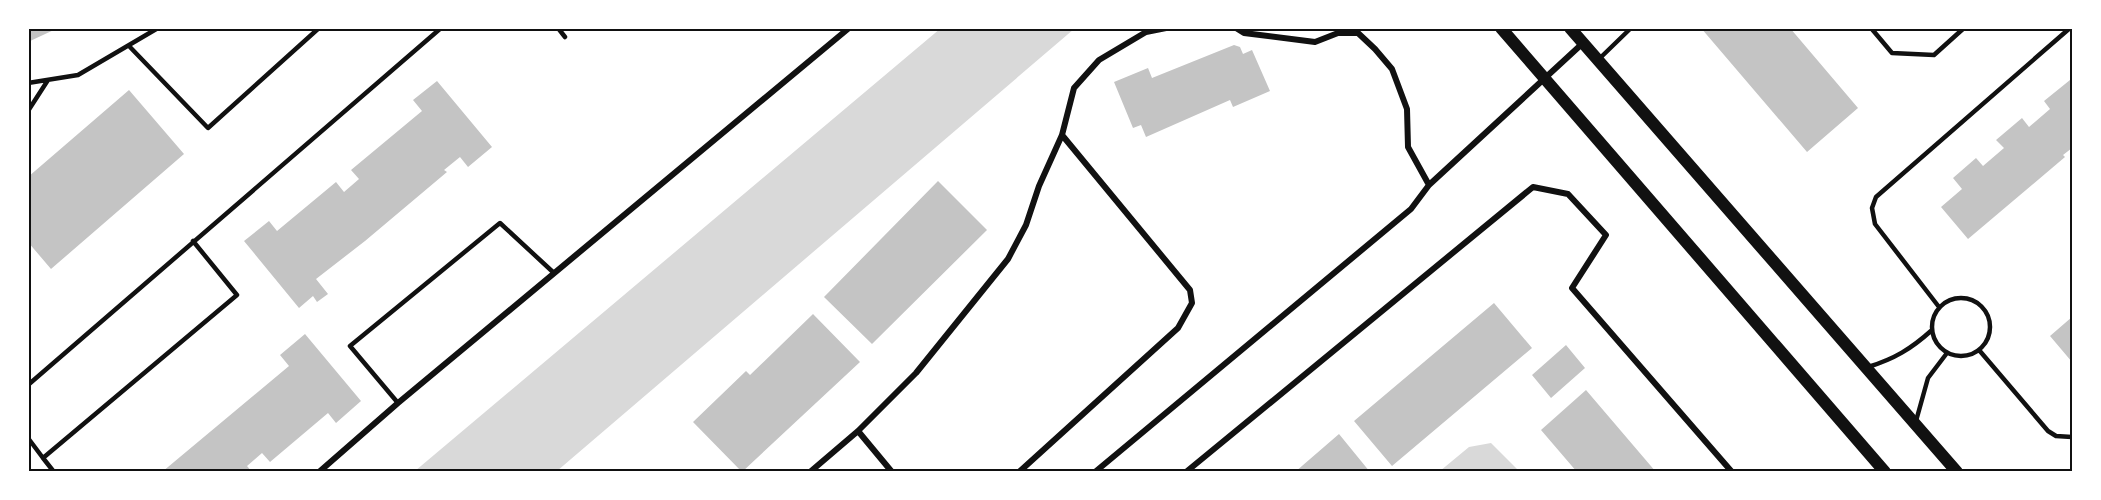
<svg xmlns="http://www.w3.org/2000/svg" width="2101" height="500" font-family="'Titillium Web',sans-serif">
	<rect width="100%" height="100%" fill="#fff"/>
	<path fill="#d9d9d9" d="M 941,28 L 1074,29 L 557,471 L 415,471 Z
		M 1491,443 L 1519,471 L 1440,471 L 1469,447 Z"/>
	<path fill="#c4c4c4" d="M 28,28 L 58,28 L 28,42 Z
		M 1701,28 L 1790,28 L 1858,108 L 1807,152 Z
		M 1234,45 L 1240,47 L 1243,54 L 1252,50 L 1270,91 L 1233,107 L 1230,100 L 1146,137 L 1141,125 L 1133,128 L 1114,82 L 1148,68 L 1152,78 Z
		M 2070,80 L 2072,83 L 2072,148 L 2063,155 L 2065,157 L 1968,239 L 1941,207 L 1962,189 L 1953,178 L 1976,158 L 1983,166 L 2004,148 L 1996,140 L 2022,118 L 2029,127 L 2050,109 L 2044,101 Z
		M 437,81 L 492,147 L 468,167 L 460,157 L 444,170 L 447,172 L 365,241 L 316,279 L 328,294 L 317,302 L 313,296 L 299,308 L 244,241 L 269,221 L 277,231 L 336,182 L 344,192 L 359,179 L 351,170 L 422,111 L 413,100 Z
		M 129,90 L 184,154 L 51,269 L 28,242 L 28,177 Z
		M 938,181 L 987,230 L 872,344 L 824,297 Z
		M 1494,303 L 1532,348 L 1392,466 L 1354,421 Z
		M 813,314 L 860,362 L 742,472 L 693,422 L 746,371 L 750,375 Z
		M 2072,317 L 2072,362 L 2050,336 Z
		M 305,334 L 361,401 L 336,423 L 328,413 L 270,462 L 262,453 L 247,466 L 252,472 L 162,472 L 289,366 L 280,355 Z
		M 1566,345 L 1585,368 L 1551,398 L 1532,375 Z
		M 1586,390 L 1656,472 L 1577,472 L 1541,430 Z
		M 1339,434 L 1370,472 L 1295,472 Z"/>
	<g fill="none" stroke-linecap="round" stroke-linejoin="round">
		<path stroke="#111" stroke-width="4.5" d="M 558,28 L 565,37
			M 1871,28 L 1892,53 L 1934,55 L 1964,28
			M 129,46 L 208,128 L 319,28
			M 1598,60 L 1631,28
			M 28,83 L 78,75 L 158,28
			M 28,111 L 48,80
			M1932 327a29 29 0 1 1 58 0a29 29 0 1 1-58 0Z
			M 1939,307 L 1875,224 L 1872,208 L 1876,197 L 2070,28
			M 1979,350 L 2048,431 L 2056,436 L 2072,437
			M 1868,367 C 1894,359 1911,349 1932,330
			M 28,385 L 441,28
			M 398,403 L 350,346 L 500,223 L 554,273
			M 1916,421 L 1928,378 L 1947,353
			M 28,438 L 43,458
			M 54,472 L 43,458 L 237,295 L 193,241"/>
		<path stroke="#111" stroke-width="6" d="M 1236,28 L 1244,33 L 1315,42 L 1338,33 L 1358,33 L 1375,49 L 1392,69 L 1407,109 L 1408,147 L 1429,185
			M 858,431 L 892,472
			M 319,472 L 398,403 L 849,28
			M 810,472 L 858,431 L 916,373 L 1008,259 L 1026,225 L 1039,186 L 1062,135 L 1074,88 L 1099,60 L 1146,32 L 1166,28
			M 1019,472 L 1178,328 L 1192,303 L 1190,290 L 1062,135
			M 1095,472 L 1411,209 L 1429,185 L 1583,43
			M 1186,472 L 1533,187 L 1568,194 L 1606,235 L 1572,288 L 1732,472"/>
		<path stroke="#111" stroke-width="12" d="M 1501,28 L 1885,472
			M 1570,28 L 1957,472"/>
	</g>
	<rect width="2101" height="500" fill="none" stroke="#ffffff" stroke-width="60"/>
	<rect x="30" y="30" width="2041" height="440" fill="none" stroke="#111" stroke-width="2"/>
</svg>
